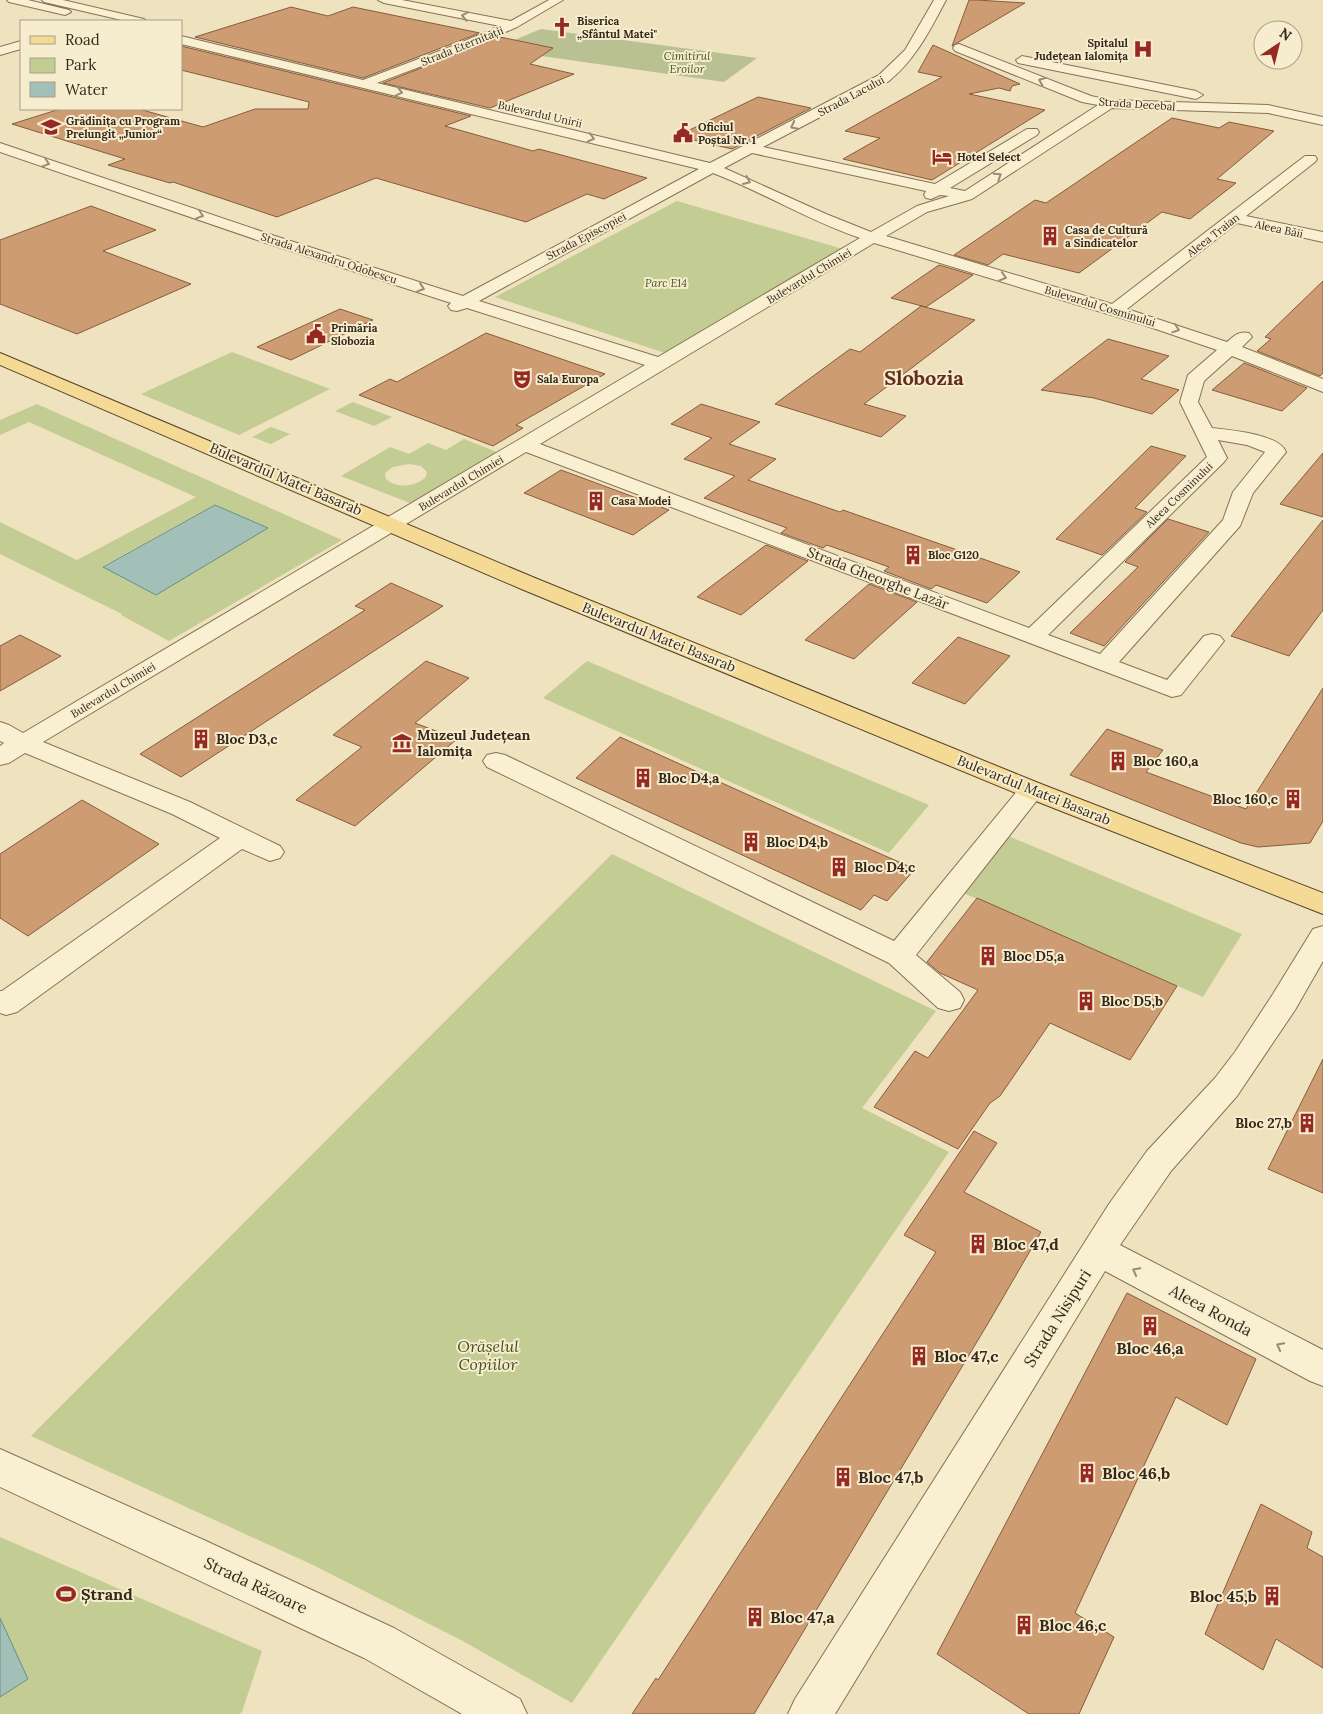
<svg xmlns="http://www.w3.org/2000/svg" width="1323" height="1714" font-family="Lora,serif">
	<rect width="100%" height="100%" fill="#efe2be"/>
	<path fill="#c3cc92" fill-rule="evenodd" d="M 677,201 L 850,251 L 674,356 L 495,297 Z
		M 232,352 L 330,389 L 239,435 L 141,394 Z
		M 353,402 L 392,417 L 374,426 L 335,411 Z
		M 37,404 L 342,540 L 169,641 L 121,615 L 122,614 L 0,554 L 0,522 L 77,560 L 196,497 L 29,422 L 0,435 L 0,420 ZM 214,505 L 268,528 L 103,567 L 103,566 Z
		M 271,427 L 290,434 L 271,444 L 252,437 Z
		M 464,439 L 507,456 L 420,507 L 341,476 L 390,447 L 409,454 L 428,443 L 446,450 ZM 409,464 L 421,466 L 427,472 L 426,477 C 415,487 397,489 386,479 L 385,473 L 393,467 Z
		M 587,661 L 929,805 L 889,853 L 543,698 Z
		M 1001,833 L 1242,934 L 1203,997 L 954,889 Z
		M 612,854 L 936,1011 L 862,1108 L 949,1152 L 572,1703 L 461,1640 L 313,1565 L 31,1436 Z
		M 0,1537 L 262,1651 L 242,1712 L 239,1714 L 0,1714 Z"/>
	<path fill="#b9c192" d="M 541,29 L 757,58 L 724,82 L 492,49 Z"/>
	<path fill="#a2c0b8" stroke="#698e86" d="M 215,505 L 268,528 L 156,595 L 103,567 Z
		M 0,1618 L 28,1679 L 0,1697 Z"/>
	<path fill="#ce9c73" stroke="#875c3c" d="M 969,0 L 977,0 L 1025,3 L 952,46 Z
		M 291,7 L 328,16 L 353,7 L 480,33 L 363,78 L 195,37 Z
		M 500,37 L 553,48 L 530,64 L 574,74 L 490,108 L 383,83 Z
		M 933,45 L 1020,84 L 1012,86 L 1010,91 L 999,88 L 969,94 L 1045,110 L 932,180 L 843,159 L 880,138 L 845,131 L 942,77 L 918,72 Z
		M 181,46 L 471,116 L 445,126 L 533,151 L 539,149 L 647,178 L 604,199 L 587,194 L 526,222 L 376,178 L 277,217 L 173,182 L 170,183 L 108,165 L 125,159 L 12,124 L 60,109 L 139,109 L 203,127 L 255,109 L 308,109 L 309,102 L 181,70 Z
		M 758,97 L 811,108 L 732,149 L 677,136 Z
		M 1172,118 L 1219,128 L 1229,122 L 1274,131 L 1217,179 L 1236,183 L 1190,219 L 1162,212 L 1079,273 L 1003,254 L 988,265 L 954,255 L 1035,200 L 1046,203 Z
		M 91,206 L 156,230 L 103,251 L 191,284 L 77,334 L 0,304 L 0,240 Z
		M 939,265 L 973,275 L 926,307 L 891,298 Z
		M 1323,281 L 1323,373 L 1320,376 L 1257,351 L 1271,339 L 1265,337 Z
		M 921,306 L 975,320 L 864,404 L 906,416 L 881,437 L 775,404 L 850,349 L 860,352 Z
		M 340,309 L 373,320 L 291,360 L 257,347 Z
		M 486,333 L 605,374 L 516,425 L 523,428 L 493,446 L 359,395 L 390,379 L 397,382 Z
		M 1108,339 L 1169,356 L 1141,379 L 1179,390 L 1152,414 L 1094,398 L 1041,390 Z
		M 1244,363 L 1307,388 L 1282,411 L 1212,390 Z
		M 701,404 L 760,422 L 729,444 L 776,459 L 748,480 L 840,512 L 843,510 L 1020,572 L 987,603 L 936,585 L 931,589 L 884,571 L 889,567 L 827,545 L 823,548 L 781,533 L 787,528 L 704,498 L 735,476 L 684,459 L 712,438 L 671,424 Z
		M 1151,446 L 1186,456 L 1135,508 L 1147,512 L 1102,555 L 1056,539 Z
		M 1323,453 L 1323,517 L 1280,504 Z
		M 561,470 L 669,510 L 633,535 L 524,493 Z
		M 1168,519 L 1209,532 L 1104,646 L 1070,633 L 1138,567 L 1125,562 Z
		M 1323,520 L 1323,610 L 1289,656 L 1231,636 Z
		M 766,545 L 808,561 L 741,615 L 697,597 Z
		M 391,583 L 443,606 L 181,777 L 140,754 L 365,610 L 355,606 Z
		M 869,584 L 917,602 L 854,659 L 805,640 Z
		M 20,635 L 61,656 L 0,691 L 0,646 Z
		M 958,637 L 1010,656 L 965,704 L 912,683 Z
		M 426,661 L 469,678 L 415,723 L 457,739 L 355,826 L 296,800 L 362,747 L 333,735 Z
		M 1323,688 L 1323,821 L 1310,843 L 1258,847 L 1241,843 L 1070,775 L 1107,729 L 1163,750 L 1146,772 L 1246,809 Z
		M 620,737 L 806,821 L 915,869 L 887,901 L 874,895 L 861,910 L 576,778 Z
		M 82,800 L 159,844 L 28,936 L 0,918 L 0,854 Z
		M 977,898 L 1177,986 L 1130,1060 L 1050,1023 L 1000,1096 L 990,1103 L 958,1149 L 874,1107 L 915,1051 L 928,1058 L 978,990 L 940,973 L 927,962 Z
		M 1323,1059 L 1323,1193 L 1268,1169 Z
		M 974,1131 L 997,1143 L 964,1192 L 1041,1232 L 990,1320 L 754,1714 L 632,1714 L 656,1678 L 658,1680 L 936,1252 L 904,1235 Z
		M 1127,1293 L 1256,1359 L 1227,1425 L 1176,1397 L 1075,1613 L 1114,1637 L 1079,1714 L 1029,1714 L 937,1654 Z
		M 1261,1504 L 1312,1532 L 1307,1548 L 1323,1557 L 1323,1668 L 1276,1639 L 1263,1670 L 1205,1634 Z"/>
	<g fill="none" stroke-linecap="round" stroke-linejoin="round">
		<defs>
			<path id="minor" d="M 7,0 L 28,0 L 69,10 L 71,12 L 65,15 L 9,2 Z
				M 42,0 L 63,0 L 144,19 L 146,21 L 126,21 L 44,2 Z
				M 378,0 L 402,0 L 511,21 L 549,0 L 563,0 L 517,27 L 467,49 L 377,83 L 710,163 L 879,75 L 905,50 L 934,0 L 946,0 C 930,30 916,59 889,81 L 763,147 L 935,184 L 1027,129 L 1037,129 L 1039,132 L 1037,135 L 950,188 L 965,191 L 1098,105 L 1082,102 L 955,51 L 953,48 L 955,45 L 959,44 L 1091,96 L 1109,100 L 1268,105 L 1323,117 L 1323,125 L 1268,113 L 1112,108 L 972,199 L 927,212 L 886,236 L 1112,304 L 1305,156 L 1315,156 L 1317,159 L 1315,162 L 1246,216 L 1323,232 L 1323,242 L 1237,223 L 1127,309 L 1227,342 C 1235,335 1239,331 1249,333 L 1252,337 L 1242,347 L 1323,379 L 1323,392 L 1232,356 L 1204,381 L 1198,402 L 1212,428 C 1230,430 1279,434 1286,452 L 1253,493 L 1240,526 L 1119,662 L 1167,680 L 1204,636 L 1212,634 L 1220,636 L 1224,641 L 1220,646 L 1181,695 L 1172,697 L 526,452 L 43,742 L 190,802 L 280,846 L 284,852 L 280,858 L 270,861 L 242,849 L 17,1012 L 6,1015 L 0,1013 L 0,991 L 2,991 L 220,838 L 172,814 L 25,753 L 9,763 L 0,765 L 0,746 L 4,743 L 0,741 L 0,722 L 9,725 L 23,733 L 645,365 L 467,308 L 457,311 L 451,310 L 448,306 L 451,303 L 263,242 L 0,152 L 0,143 L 275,236 L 463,296 L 699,169 L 181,44 L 181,36 L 363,80 L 458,44 L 500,26 L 384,3 ZM 752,153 L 926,191 L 924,195 L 926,198 L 931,199 L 940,195 L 949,196 L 917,206 L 871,232 L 826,214 L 724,168 ZM 713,173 C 763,192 809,221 860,238 L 658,357 L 479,301 ZM 874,243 L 1144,325 L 1217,350 L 1188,375 L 1180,402 L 1207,457 L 1029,628 L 540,444 ZM 1218,440 L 1247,445 L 1265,452 L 1233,492 L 1223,520 L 1100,654 L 1048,635 L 1224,462 L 1227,458 Z
				M 21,41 L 21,49 L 0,55 L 0,47 Z
				M 1022,56 L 1196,91 L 1203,95 L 1196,99 L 1018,63 L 1016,60 Z
				M 496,753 L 505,755 L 894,941 L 1023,784 L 1032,782 L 1041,784 L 1045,790 L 916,955 L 960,992 L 964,1000 L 960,1008 L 949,1011 L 938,1008 L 889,963 L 487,767 L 483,761 L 487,755 Z
				M 1323,926 L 1323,961 L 1295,1010 L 1237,1096 L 1171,1171 L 1120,1245 L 1323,1350 L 1323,1386 L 1310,1381 L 1105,1271 L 835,1714 L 788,1714 L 795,1699 L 1109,1204 L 1147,1151 L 1215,1078 L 1235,1052 L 1273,994 L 1313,929 Z
				M 0,1449 L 206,1541 L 394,1628 L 520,1699 L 527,1714 L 462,1714 L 364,1658 L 0,1487 Z"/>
			<path id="major" d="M 0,353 L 535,578 L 1041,784 L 1323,893 L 1323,914 L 1023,796 L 519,588 L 0,365 Z"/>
		</defs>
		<use href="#minor" stroke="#877256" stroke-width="2"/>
		<use href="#major" stroke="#54402b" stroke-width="2"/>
		<use href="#minor" fill="#f9efd1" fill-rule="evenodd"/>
		<use href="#major" fill="#f4da94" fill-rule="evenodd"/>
	</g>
	<defs><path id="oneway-chevron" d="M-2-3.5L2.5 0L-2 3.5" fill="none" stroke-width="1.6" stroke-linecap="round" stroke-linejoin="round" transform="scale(1.25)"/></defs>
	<g stroke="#988c76">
		<use href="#oneway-chevron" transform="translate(465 16) rotate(-169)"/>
		<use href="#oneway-chevron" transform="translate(1042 81) rotate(-158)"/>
		<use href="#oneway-chevron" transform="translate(399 92) rotate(13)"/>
		<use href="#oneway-chevron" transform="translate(794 126) rotate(153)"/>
		<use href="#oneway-chevron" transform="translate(591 138) rotate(14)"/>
		<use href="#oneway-chevron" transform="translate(46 163) rotate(19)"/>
		<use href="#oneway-chevron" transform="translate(998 176) rotate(-33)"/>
		<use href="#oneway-chevron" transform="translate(747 181) rotate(24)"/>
		<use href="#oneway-chevron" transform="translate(200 215) rotate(19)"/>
		<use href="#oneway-chevron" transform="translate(1003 277) rotate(17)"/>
		<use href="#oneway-chevron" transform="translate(421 288) rotate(18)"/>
		<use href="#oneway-chevron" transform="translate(1176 329) rotate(18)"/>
		<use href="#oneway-chevron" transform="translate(1136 1271) rotate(-152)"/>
		<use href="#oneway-chevron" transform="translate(1280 1346) rotate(-152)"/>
	</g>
	<defs>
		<symbol id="church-bare" viewBox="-9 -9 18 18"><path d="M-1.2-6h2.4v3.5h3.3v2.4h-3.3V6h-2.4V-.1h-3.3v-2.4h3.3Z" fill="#972925" stroke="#f6ecce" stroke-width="2.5" paint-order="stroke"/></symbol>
		<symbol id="hospital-bare" viewBox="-9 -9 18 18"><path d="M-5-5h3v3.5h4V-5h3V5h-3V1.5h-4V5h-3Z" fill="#972925" stroke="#f6ecce" stroke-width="2.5" paint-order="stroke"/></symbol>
		<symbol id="school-bare" viewBox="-9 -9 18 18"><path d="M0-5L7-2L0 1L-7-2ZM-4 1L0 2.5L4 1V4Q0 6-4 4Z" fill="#972925" stroke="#f6ecce" stroke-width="2.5" paint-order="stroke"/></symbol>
		<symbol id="civic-bare" viewBox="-9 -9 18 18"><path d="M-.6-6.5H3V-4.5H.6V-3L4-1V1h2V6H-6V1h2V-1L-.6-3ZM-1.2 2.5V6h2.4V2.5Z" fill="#972925" stroke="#f6ecce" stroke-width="2.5" paint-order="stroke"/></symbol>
		<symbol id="hotel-bare" viewBox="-9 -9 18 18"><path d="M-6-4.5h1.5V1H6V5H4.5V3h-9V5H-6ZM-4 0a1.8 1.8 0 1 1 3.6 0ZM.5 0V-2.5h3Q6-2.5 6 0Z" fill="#972925" stroke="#f6ecce" stroke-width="2.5" paint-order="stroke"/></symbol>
		<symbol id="building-bare" viewBox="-9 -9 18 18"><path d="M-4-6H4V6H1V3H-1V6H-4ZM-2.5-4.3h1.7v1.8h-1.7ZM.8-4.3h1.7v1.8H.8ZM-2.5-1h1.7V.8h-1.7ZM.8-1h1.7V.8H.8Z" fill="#972925" stroke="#f6ecce" stroke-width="2.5" paint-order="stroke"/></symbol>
		<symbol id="theatre-bare" viewBox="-9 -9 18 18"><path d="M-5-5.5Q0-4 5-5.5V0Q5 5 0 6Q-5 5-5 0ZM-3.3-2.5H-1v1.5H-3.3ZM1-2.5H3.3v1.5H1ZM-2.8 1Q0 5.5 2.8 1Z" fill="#972925" stroke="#f6ecce" stroke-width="2.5" paint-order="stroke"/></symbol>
		<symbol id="museum-bare" viewBox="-9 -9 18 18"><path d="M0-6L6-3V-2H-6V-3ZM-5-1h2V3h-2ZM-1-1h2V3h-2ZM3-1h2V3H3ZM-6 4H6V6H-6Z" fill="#972925" stroke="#f6ecce" stroke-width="2.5" paint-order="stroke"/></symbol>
		<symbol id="stadium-bare" viewBox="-9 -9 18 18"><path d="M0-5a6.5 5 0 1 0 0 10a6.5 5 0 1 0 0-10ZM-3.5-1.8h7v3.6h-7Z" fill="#972925" stroke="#f6ecce" stroke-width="2.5" paint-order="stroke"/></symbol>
	</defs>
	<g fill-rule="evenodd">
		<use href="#church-bare" x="548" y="13" width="28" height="28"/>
		<use href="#hospital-bare" x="1129" y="35" width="28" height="28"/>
		<use href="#school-bare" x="37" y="113" width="28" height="28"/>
		<use href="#civic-bare" x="669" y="119" width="28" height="28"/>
		<use href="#hotel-bare" x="928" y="143" width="28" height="28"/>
		<use href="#building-bare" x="1036" y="222" width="28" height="28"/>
		<use href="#civic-bare" x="302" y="320" width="28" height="28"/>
		<use href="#theatre-bare" x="508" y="365" width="28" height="28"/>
		<use href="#building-bare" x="582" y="487" width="28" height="28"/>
		<use href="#building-bare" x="899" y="541" width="28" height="28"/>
		<use href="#building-bare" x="187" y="725" width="28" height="28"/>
		<use href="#museum-bare" x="388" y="729" width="28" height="28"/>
		<use href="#building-bare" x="1104" y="747" width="28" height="28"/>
		<use href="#building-bare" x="629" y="764" width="28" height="28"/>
		<use href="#building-bare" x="1279" y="785" width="28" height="28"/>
		<use href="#building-bare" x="737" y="828" width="28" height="28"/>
		<use href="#building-bare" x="825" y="853" width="28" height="28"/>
		<use href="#building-bare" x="974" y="942" width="28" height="28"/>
		<use href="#building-bare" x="1072" y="987" width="28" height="28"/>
		<use href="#building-bare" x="1293" y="1109" width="28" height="28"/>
		<use href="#building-bare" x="964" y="1230" width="28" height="28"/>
		<use href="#building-bare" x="1136" y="1312" width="28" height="28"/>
		<use href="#building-bare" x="905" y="1342" width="28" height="28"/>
		<use href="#building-bare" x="1073" y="1459" width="28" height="28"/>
		<use href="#building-bare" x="829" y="1463" width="28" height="28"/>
		<use href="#stadium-bare" x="52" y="1580" width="28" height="28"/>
		<use href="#building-bare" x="1258" y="1582" width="28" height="28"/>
		<use href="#building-bare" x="741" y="1603" width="28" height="28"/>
		<use href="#building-bare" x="1010" y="1611" width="28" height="28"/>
	</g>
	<g text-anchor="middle" stroke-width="4" stroke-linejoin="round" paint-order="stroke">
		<g font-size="11" font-weight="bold" fill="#36291b" stroke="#f6ecce" text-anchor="start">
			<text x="577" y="25">Biserica<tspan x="577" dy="13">„Sfântul Matei"</tspan></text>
			<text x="1128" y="47" text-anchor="end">Spitalul<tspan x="1128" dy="13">Județean Ialomița</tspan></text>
			<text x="66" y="125">Grădinița cu Program<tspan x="66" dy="13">Prelungit „Junior“</tspan></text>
			<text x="698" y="131">Oficiul<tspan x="698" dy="13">Poștal Nr. 1</tspan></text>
			<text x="957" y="161">Hotel Select</text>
			<text x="1065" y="234">Casa de Cultură<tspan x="1065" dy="13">a Sindicatelor</tspan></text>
			<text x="331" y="332">Primăria<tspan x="331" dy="13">Slobozia</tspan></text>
			<text x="537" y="383">Sala Europa</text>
			<text x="611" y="505">Casa Modei</text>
			<text x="928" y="559">Bloc G120</text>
		</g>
		<g font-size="11" fill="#36291b" stroke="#f6ecce">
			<text transform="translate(462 46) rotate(-22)" y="4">Strada Eternității</text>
			<text transform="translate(851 96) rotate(-28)" y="4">Strada Lacului</text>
			<text transform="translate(1137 104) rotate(4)" y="4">Strada Decebal</text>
			<text transform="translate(540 114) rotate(13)" y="4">Bulevardul Unirii</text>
			<text transform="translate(1279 229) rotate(12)" y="4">Aleea Băii</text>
			<text transform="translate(1213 235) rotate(-38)" y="4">Aleea Traian</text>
			<text transform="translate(586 236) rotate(-28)" y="4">Strada Episcopiei</text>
			<text transform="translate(329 258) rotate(18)" y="4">Strada Alexandru Odobescu</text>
			<text transform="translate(809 276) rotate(-31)" y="4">Bulevardul Chimiei</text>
			<text transform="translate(1100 306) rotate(17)" y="4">Bulevardul Cosminului</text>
			<text transform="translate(461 483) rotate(-31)" y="4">Bulevardul Chimiei</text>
			<text transform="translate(1179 495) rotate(-44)" y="4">Aleea Cosminului</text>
			<text transform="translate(113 690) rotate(-31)" y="4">Bulevardul Chimiei</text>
		</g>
		<g font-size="11" font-style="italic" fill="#455322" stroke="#f6ecce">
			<text x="687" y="60">Cimitirul<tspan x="687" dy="13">Eroilor</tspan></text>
			<text x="666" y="287">Parc E14</text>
		</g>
		<g font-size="14" fill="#36291b" stroke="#f6ecce">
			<text transform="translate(286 479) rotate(23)" y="5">Bulevardul Matei Basarab</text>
			<text transform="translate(878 578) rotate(21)" y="5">Strada Gheorghe Lazăr</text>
			<text transform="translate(659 637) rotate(22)" y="5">Bulevardul Matei Basarab</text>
			<text transform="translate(1034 790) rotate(22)" y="5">Bulevardul Matei Basarab</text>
		</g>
		<g font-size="14" font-weight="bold" fill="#36291b" stroke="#f6ecce" text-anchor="start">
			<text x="417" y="740">Muzeul Județean<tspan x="417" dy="16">Ialomița</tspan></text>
			<text x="216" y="744">Bloc D3,c</text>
			<text x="1133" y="766">Bloc 160,a</text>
			<text x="658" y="783">Bloc D4,a</text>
			<text x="1278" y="804" text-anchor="end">Bloc 160,c</text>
			<text x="766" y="847">Bloc D4,b</text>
			<text x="854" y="872">Bloc D4,c</text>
			<text x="1003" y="961">Bloc D5,a</text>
			<text x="1101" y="1006">Bloc D5,b</text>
			<text x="1292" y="1128" text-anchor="end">Bloc 27,b</text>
		</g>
		<g font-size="16" font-weight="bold" fill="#36291b" stroke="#f6ecce" text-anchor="start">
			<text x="993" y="1250">Bloc 47,d</text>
			<text x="1150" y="1354" text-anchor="middle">Bloc 46,a</text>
			<text x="934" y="1362">Bloc 47,c</text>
			<text x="1102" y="1479">Bloc 46,b</text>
			<text x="858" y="1483">Bloc 47,b</text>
			<text x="81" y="1600">Ștrand</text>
			<text x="1257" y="1602" text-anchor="end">Bloc 45,b</text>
			<text x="770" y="1623">Bloc 47,a</text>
			<text x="1039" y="1631">Bloc 46,c</text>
		</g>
		<g font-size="16" fill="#36291b" stroke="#f6ecce">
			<text transform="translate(1211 1310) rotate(28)" y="6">Aleea Ronda</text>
			<text transform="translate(1057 1318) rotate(-58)" y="6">Strada Nisipuri</text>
			<text transform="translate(256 1585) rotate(25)" y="6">Strada Răzoare</text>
		</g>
		<g font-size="16" font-style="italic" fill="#455322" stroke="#f6ecce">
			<text x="488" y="1352">Orășelul<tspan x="488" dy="18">Copiilor</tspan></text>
		</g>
		<g font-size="20" font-weight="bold" fill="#642c1a" stroke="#f6ecce">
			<text x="924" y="385">Slobozia</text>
		</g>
	</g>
	<rect x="20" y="20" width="162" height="90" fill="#f6ecce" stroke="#a99e86"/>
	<rect x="30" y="36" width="25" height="8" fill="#f4da94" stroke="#a99e86"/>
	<text x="65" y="45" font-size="15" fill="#36291b">Road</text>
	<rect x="30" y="58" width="25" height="15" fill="#c3cc92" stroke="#a99e86"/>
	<text x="65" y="70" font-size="15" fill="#36291b">Park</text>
	<rect x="30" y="82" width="25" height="15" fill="#a2c0b8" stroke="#a99e86"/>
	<text x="65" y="95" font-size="15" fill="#36291b">Water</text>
	<g transform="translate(1278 45) rotate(35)"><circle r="24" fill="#f6ecce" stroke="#a99e86"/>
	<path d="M0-4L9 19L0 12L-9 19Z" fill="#972925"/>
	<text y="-8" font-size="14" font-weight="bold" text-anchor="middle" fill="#36291b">N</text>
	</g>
</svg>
